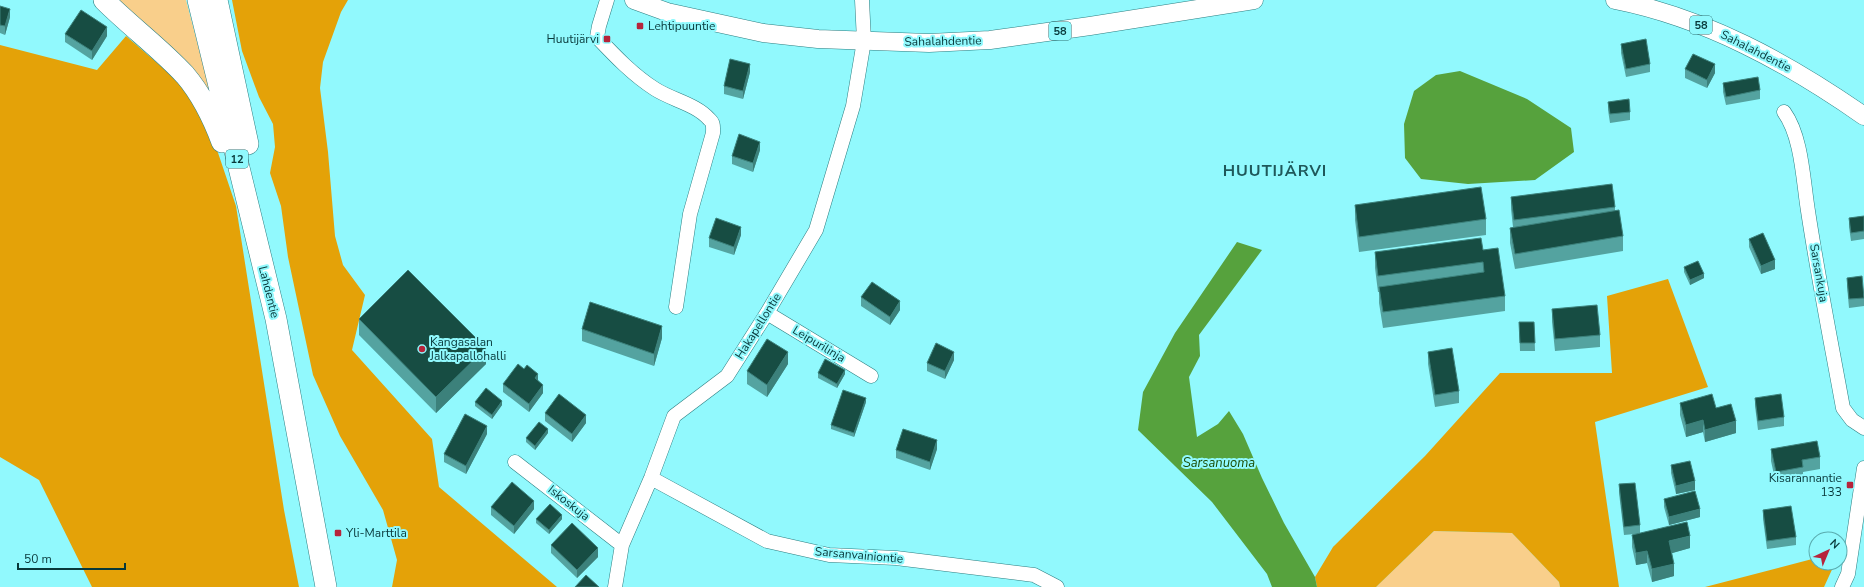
<svg xmlns="http://www.w3.org/2000/svg" width="1864" height="587" font-family="'Nunito Sans',sans-serif">
	<rect width="100%" height="100%" fill="#91f9fd"/>
	<path fill="#f9cf8b" d="M 119,0 L 186,0 L 213,102 L 181,61 Z
		M 1434,531 L 1512,533 L 1559,582 L 1560,587 L 1376,587 Z"/>
	<path fill="#e4a208" d="M 232,0 L 348,0 L 341,12 L 323,62 L 320,88 L 328,152 L 335,236 L 343,265 L 365,295 L 352,350 L 432,439 L 439,487 L 557,587 L 392,587 L 397,560 L 383,510 L 340,436 L 313,375 L 288,257 L 281,206 L 270,173 L 275,147 L 273,124 L 259,97 L 242,51 Z
		M 126,36 L 170,74 L 197,104 L 213,138 L 236,206 L 284,510 L 299,587 L 92,587 L 39,480 L 0,457 L 0,45 L 97,70 Z
		M 1668,279 L 1708,387 L 1595,422 L 1619,587 L 1560,587 L 1559,582 L 1512,533 L 1434,531 L 1376,587 L 1317,587 L 1315,577 L 1333,547 L 1425,456 L 1500,373 L 1612,373 L 1607,296 Z
		M 1816,558 L 1816,563 L 1835,563 L 1824,587 L 1705,587 Z"/>
	<path fill="#56a23d" d="M 1460,71 L 1527,99 L 1571,128 L 1574,152 L 1535,180 L 1468,184 L 1421,179 L 1405,158 L 1404,124 L 1414,91 L 1436,75 Z
		M 1237,242 L 1262,250 L 1199,335 L 1200,356 L 1189,377 L 1197,437 L 1218,424 L 1229,411 L 1243,434 L 1262,478 L 1284,523 L 1315,577 L 1317,587 L 1272,587 L 1267,574 L 1212,502 L 1138,430 L 1143,392 L 1175,333 Z"/>
	<g fill="none" stroke-linecap="round" stroke-linejoin="round">
		<defs>
			<path id="minor" d="M 607,0 L 599,26 L 597,37 C 615,56 633,75 655,89 C 672,100 696,104 709,119 C 714,123 713,127 713,133 L 690,214 L 676,307
				M 1784,112 C 1802,137 1803,180 1808,211 C 1818,277 1831,342 1843,408 L 1852,420 L 1864,428
				M 767,313 L 871,376
				M 515,462 L 622,545
				M 651,478 L 767,541 L 829,555 L 896,558 L 1034,575 L 1057,587
				M 615,587 L 622,545 L 651,478 L 674,416 L 727,376 L 767,313 L 816,230 L 853,106 L 864,41 L 862,0
				M 1842,587 L 1848,574 L 1864,468"/>
			<path id="major" d="M 634,0 L 667,12 L 763,33 L 818,39 L 929,43 L 990,40 L 1090,26 L 1254,0
				M 1615,0 C 1706,18 1788,63 1864,116"/>
			<path id="highway" d="M 104,0 C 130,26 160,48 185,75 C 202,95 213,118 222,142
				M 198,0 L 276,319 L 326,587
				M 217,0 L 248,144"/>
		</defs>
		<use href="#minor" stroke="#2c7e81" stroke-width="15"/>
		<use href="#major" stroke="#2c7e81" stroke-width="19"/>
		<use href="#highway" stroke="#2c7e81" stroke-width="22"/>
		<use href="#minor" stroke="#fff" stroke-width="14"/>
		<use href="#major" stroke="#fff" stroke-width="18"/>
		<use href="#highway" stroke="#fff" stroke-width="21"/>
	</g>
	<path fill="#54a3a0" d="M 0,6 L 10,17 L 5,35 L 0,33 Z
		M 65,34 L 107,36 L 92,60 L 65,42 Z
		M 1621,44 L 1650,64 L 1650,72 L 1626,77 L 1621,53 Z
		M 1685,69 L 1715,73 L 1707,88 L 1685,78 Z
		M 750,72 L 743,99 L 724,94 L 724,86 Z
		M 1723,83 L 1760,90 L 1760,99 L 1726,105 L 1723,92 Z
		M 1608,102 L 1630,112 L 1630,120 L 1610,123 L 1608,110 Z
		M 760,150 L 753,172 L 732,164 L 732,156 Z
		M 1511,197 L 1615,207 L 1615,210 L 1623,236 L 1623,251 L 1515,269 L 1510,243 L 1510,228 L 1513,227 L 1511,209 Z
		M 1355,205 L 1486,219 L 1486,235 L 1359,252 L 1355,220 Z
		M 1864,216 L 1864,239 L 1851,241 L 1849,227 L 1849,218 Z
		M 741,235 L 734,255 L 709,247 L 709,238 Z
		M 1749,239 L 1775,269 L 1761,274 L 1749,247 Z
		M 1483,250 L 1505,296 L 1505,311 L 1383,328 L 1379,303 L 1379,292 L 1378,292 L 1375,268 L 1375,252 Z
		M 1684,267 L 1704,278 L 1690,285 L 1684,272 Z
		M 1847,278 L 1864,298 L 1864,306 L 1849,308 L 1847,286 Z
		M 861,297 L 900,310 L 890,325 L 861,306 Z
		M 1552,309 L 1600,335 L 1600,347 L 1555,351 L 1552,322 Z
		M 359,319 L 486,364 L 436,413 L 359,335 Z
		M 1519,322 L 1534,322 L 1535,351 L 1520,351 Z
		M 582,329 L 662,338 L 654,366 L 582,341 Z
		M 1428,352 L 1459,391 L 1459,403 L 1435,407 L 1428,364 Z
		M 954,360 L 945,379 L 927,371 L 927,363 Z
		M 788,364 L 767,397 L 747,384 L 747,371 Z
		M 818,373 L 845,374 L 837,388 L 818,378 Z
		M 538,380 L 543,393 L 529,412 L 503,392 L 503,384 Z
		M 1755,398 L 1784,417 L 1784,426 L 1758,430 L 1755,406 Z
		M 475,402 L 502,405 L 492,419 L 475,406 Z
		M 866,402 L 854,437 L 831,429 L 831,425 Z
		M 1680,403 L 1716,408 L 1736,433 L 1705,442 L 1703,432 L 1686,437 L 1680,415 Z
		M 545,413 L 586,423 L 572,442 L 545,421 Z
		M 548,433 L 535,450 L 526,442 L 526,438 Z
		M 487,434 L 466,474 L 444,462 L 444,454 Z
		M 937,449 L 930,470 L 896,458 L 896,450 Z
		M 1771,449 L 1820,457 L 1820,469 L 1803,472 L 1803,479 L 1776,484 L 1771,461 Z
		M 1671,465 L 1695,490 L 1676,494 L 1671,473 Z
		M 1619,484 L 1640,525 L 1640,533 L 1690,548 L 1672,553 L 1674,576 L 1652,582 L 1647,563 L 1636,565 L 1632,547 L 1632,535 L 1635,534 L 1624,535 L 1619,493 Z
		M 1664,499 L 1700,517 L 1669,525 L 1664,507 Z
		M 491,507 L 534,509 L 514,534 L 491,515 Z
		M 1763,510 L 1796,537 L 1796,545 L 1767,549 L 1763,519 Z
		M 536,519 L 562,519 L 549,534 L 536,523 Z
		M 551,545 L 598,557 L 577,578 L 551,553 Z"/>
	<path fill="#3c817b" d="M 10,9 L 10,17 L 5,35 L 5,26 Z
		M 107,27 L 107,36 L 92,60 L 92,51 Z
		M 750,64 L 750,72 L 743,99 L 743,91 Z
		M 1715,64 L 1715,73 L 1707,88 L 1707,80 Z
		M 760,142 L 760,150 L 753,172 L 753,163 Z
		M 741,227 L 741,235 L 734,255 L 734,247 Z
		M 1775,260 L 1775,269 L 1761,274 L 1761,266 Z
		M 1704,274 L 1704,278 L 1690,285 L 1690,280 Z
		M 900,301 L 900,310 L 890,325 L 890,317 Z
		M 662,326 L 662,338 L 654,366 L 654,354 Z
		M 486,348 L 486,364 L 436,413 L 436,397 Z
		M 788,352 L 788,364 L 767,397 L 767,385 Z
		M 954,352 L 954,360 L 945,379 L 945,371 Z
		M 845,370 L 845,374 L 837,388 L 837,384 Z
		M 538,374 L 538,382 L 535,378 Z
		M 543,385 L 543,393 L 529,412 L 529,404 Z
		M 866,398 L 866,402 L 854,437 L 854,433 Z
		M 502,401 L 502,405 L 492,419 L 492,415 Z
		M 586,415 L 586,423 L 572,442 L 572,434 Z
		M 1703,420 L 1703,432 L 1686,437 L 1686,425 Z
		M 1736,421 L 1736,433 L 1705,442 L 1705,430 Z
		M 487,426 L 487,434 L 466,474 L 466,466 Z
		M 548,429 L 548,433 L 535,450 L 535,446 Z
		M 937,440 L 937,449 L 930,470 L 930,462 Z
		M 1695,481 L 1695,490 L 1676,494 L 1676,486 Z
		M 534,501 L 534,509 L 514,534 L 514,526 Z
		M 1700,509 L 1700,517 L 1669,525 L 1669,517 Z
		M 562,515 L 562,519 L 549,534 L 549,530 Z
		M 1690,536 L 1690,548 L 1669,554 L 1669,541 Z
		M 598,548 L 598,557 L 577,578 L 577,570 Z
		M 1647,551 L 1647,563 L 1636,565 L 1636,553 Z
		M 1674,564 L 1674,576 L 1652,582 L 1652,569 Z"/>
	<path fill="#174d43" stroke="#3c817b" d="M 0,6 L 10,9 L 5,26 L 0,25 Z
		M 81,10 L 107,27 L 92,51 L 65,34 Z
		M 1646,39 L 1650,64 L 1626,69 L 1621,44 Z
		M 1693,54 L 1715,64 L 1707,80 L 1685,69 Z
		M 730,59 L 750,64 L 743,91 L 724,86 Z
		M 1758,77 L 1760,90 L 1726,97 L 1723,83 Z
		M 1629,99 L 1630,112 L 1610,114 L 1608,102 Z
		M 739,134 L 760,142 L 753,163 L 732,156 Z
		M 1612,184 L 1615,207 L 1514,220 L 1511,197 Z
		M 1481,187 L 1486,219 L 1359,237 L 1355,205 Z
		M 1619,210 L 1623,236 L 1515,254 L 1510,228 Z
		M 1864,216 L 1864,231 L 1851,233 L 1849,218 Z
		M 716,218 L 741,227 L 734,247 L 709,238 Z
		M 1763,233 L 1775,260 L 1761,266 L 1749,239 Z
		M 1481,238 L 1483,250 L 1498,248 L 1505,296 L 1383,312 L 1379,287 L 1484,272 L 1483,262 L 1378,276 L 1375,252 Z
		M 1698,261 L 1704,274 L 1690,280 L 1684,267 Z
		M 408,270 L 486,348 L 436,397 L 359,319 Z
		M 1862,276 L 1864,298 L 1849,299 L 1847,278 Z
		M 872,282 L 900,301 L 890,317 L 861,297 Z
		M 590,302 L 662,326 L 654,354 L 582,329 Z
		M 1597,305 L 1600,335 L 1555,339 L 1552,309 Z
		M 1519,322 L 1534,322 L 1535,343 L 1520,343 Z
		M 767,339 L 788,352 L 767,385 L 747,371 Z
		M 936,343 L 954,352 L 945,371 L 927,363 Z
		M 1452,348 L 1459,391 L 1435,395 L 1428,352 Z
		M 825,359 L 845,370 L 837,384 L 818,373 Z
		M 518,364 L 524,369 L 527,365 L 538,374 L 535,378 L 543,385 L 529,404 L 503,384 Z
		M 486,388 L 502,401 L 492,415 L 475,402 Z
		M 843,390 L 866,398 L 854,433 L 831,425 Z
		M 559,394 L 586,415 L 572,434 L 545,413 Z
		M 1712,394 L 1716,408 L 1731,404 L 1736,421 L 1705,430 L 1703,420 L 1686,425 L 1680,403 Z
		M 1781,394 L 1784,417 L 1758,421 L 1755,398 Z
		M 465,414 L 487,426 L 466,466 L 444,454 Z
		M 539,422 L 548,429 L 535,446 L 526,438 Z
		M 903,429 L 937,440 L 930,462 L 896,450 Z
		M 1817,441 L 1820,457 L 1802,460 L 1803,467 L 1776,472 L 1771,449 Z
		M 1690,461 L 1695,481 L 1676,486 L 1671,465 Z
		M 512,482 L 534,501 L 514,526 L 491,507 Z
		M 1635,483 L 1640,525 L 1624,527 L 1619,484 Z
		M 1695,491 L 1700,509 L 1669,517 L 1664,499 Z
		M 550,504 L 562,515 L 549,530 L 536,519 Z
		M 1791,506 L 1796,537 L 1767,541 L 1763,510 Z
		M 1687,522 L 1690,536 L 1669,541 L 1674,564 L 1652,569 L 1647,551 L 1636,553 L 1632,535 Z
		M 572,523 L 598,548 L 577,570 L 551,545 Z
		M 586,575 L 599,587 L 575,587 Z"/>
	<g fill="#b6243b" stroke="#91f9fd" stroke-width="1.5">
		<rect x="636" y="22" width="8" height="8" rx="2"/>
		<rect x="603" y="35" width="8" height="8" rx="2"/>
		<circle cx="422" cy="349" r="4"/>
		<rect x="1846" y="481" width="8" height="8" rx="2"/>
		<rect x="334" y="529" width="8" height="8" rx="2"/>
	</g>
	<g text-anchor="middle" stroke-width="4" stroke-linejoin="round" paint-order="stroke">
		<g fill="#91f9fd" stroke="#317274" stroke-width="1">
			<rect x="1690" y="16" width="22" height="18" rx="3"/>
			<rect x="1049" y="22" width="22" height="18" rx="3"/>
			<rect x="226" y="150" width="22" height="18" rx="3"/>
		</g>
		<g font-size="11" font-weight="bold" fill="#08383a">
			<text x="1701" y="29">58</text>
			<text x="1060" y="35">58</text>
			<text x="237" y="163">12</text>
		</g>
		<g font-size="12" fill="#08383a" stroke="#91f9fd" text-anchor="start">
			<text x="648" y="30">Lehtipuuntie</text>
			<text x="599" y="43" text-anchor="end">Huutijärvi</text>
			<text x="430" y="346">Kangasalan<tspan x="430" dy="14">Jalkapallohalli</tspan></text>
			<text x="1842" y="482" text-anchor="end">Kisarannantie<tspan x="1842" dy="14">133</tspan></text>
			<text x="346" y="537">Yli-Marttila</text>
		</g>
		<g font-size="12" fill="#08383a" stroke="#91f9fd">
			<text transform="translate(943 41) rotate(-1)" y="4">Sahalahdentie</text>
			<text transform="translate(1756 51) rotate(27)" y="4">Sahalahdentie</text>
			<text transform="translate(1819 273) rotate(80)" y="4">Sarsankuja</text>
			<text transform="translate(269 292) rotate(76)" y="4">Lahdentie</text>
			<text transform="translate(758 326) rotate(-58)" y="4">Hakapellontie</text>
			<text transform="translate(819 344) rotate(31)" y="4">Leipurilinja</text>
			<text transform="translate(569 503) rotate(38)" y="4">Iskoskuja</text>
			<text transform="translate(859 555) rotate(5)" y="4">Sarsanvainiontie</text>
		</g>
		<g font-size="13" font-style="italic" fill="#1c4e07" stroke="#91f9fd">
			<text x="1219" y="467">Sarsanuoma</text>
		</g>
		<g font-size="16" font-weight="bold" letter-spacing="1" fill="#1f585a" stroke="#91f9fd">
			<text x="1275" y="176">HUUTIJÄRVI</text>
		</g>
	</g>
	<g transform="translate(1828 551) rotate(44)"><circle r="19" fill="#91f9fd" stroke="#5aacaf"/>
	<path d="M0-3L7 15L0 10L-7 15Z" fill="#b6243b"/>
	<text y="-6" font-size="11" font-weight="bold" text-anchor="middle" fill="#08383a">N</text>
	</g>
	<path d="M18 563v6h107v-6" fill="none" stroke="#08383a" stroke-width="2"/>
	<text x="24" y="563" font-size="12" fill="#08383a" stroke="#91f9fd" stroke-width="3" paint-order="stroke">50 m</text>
</svg>
